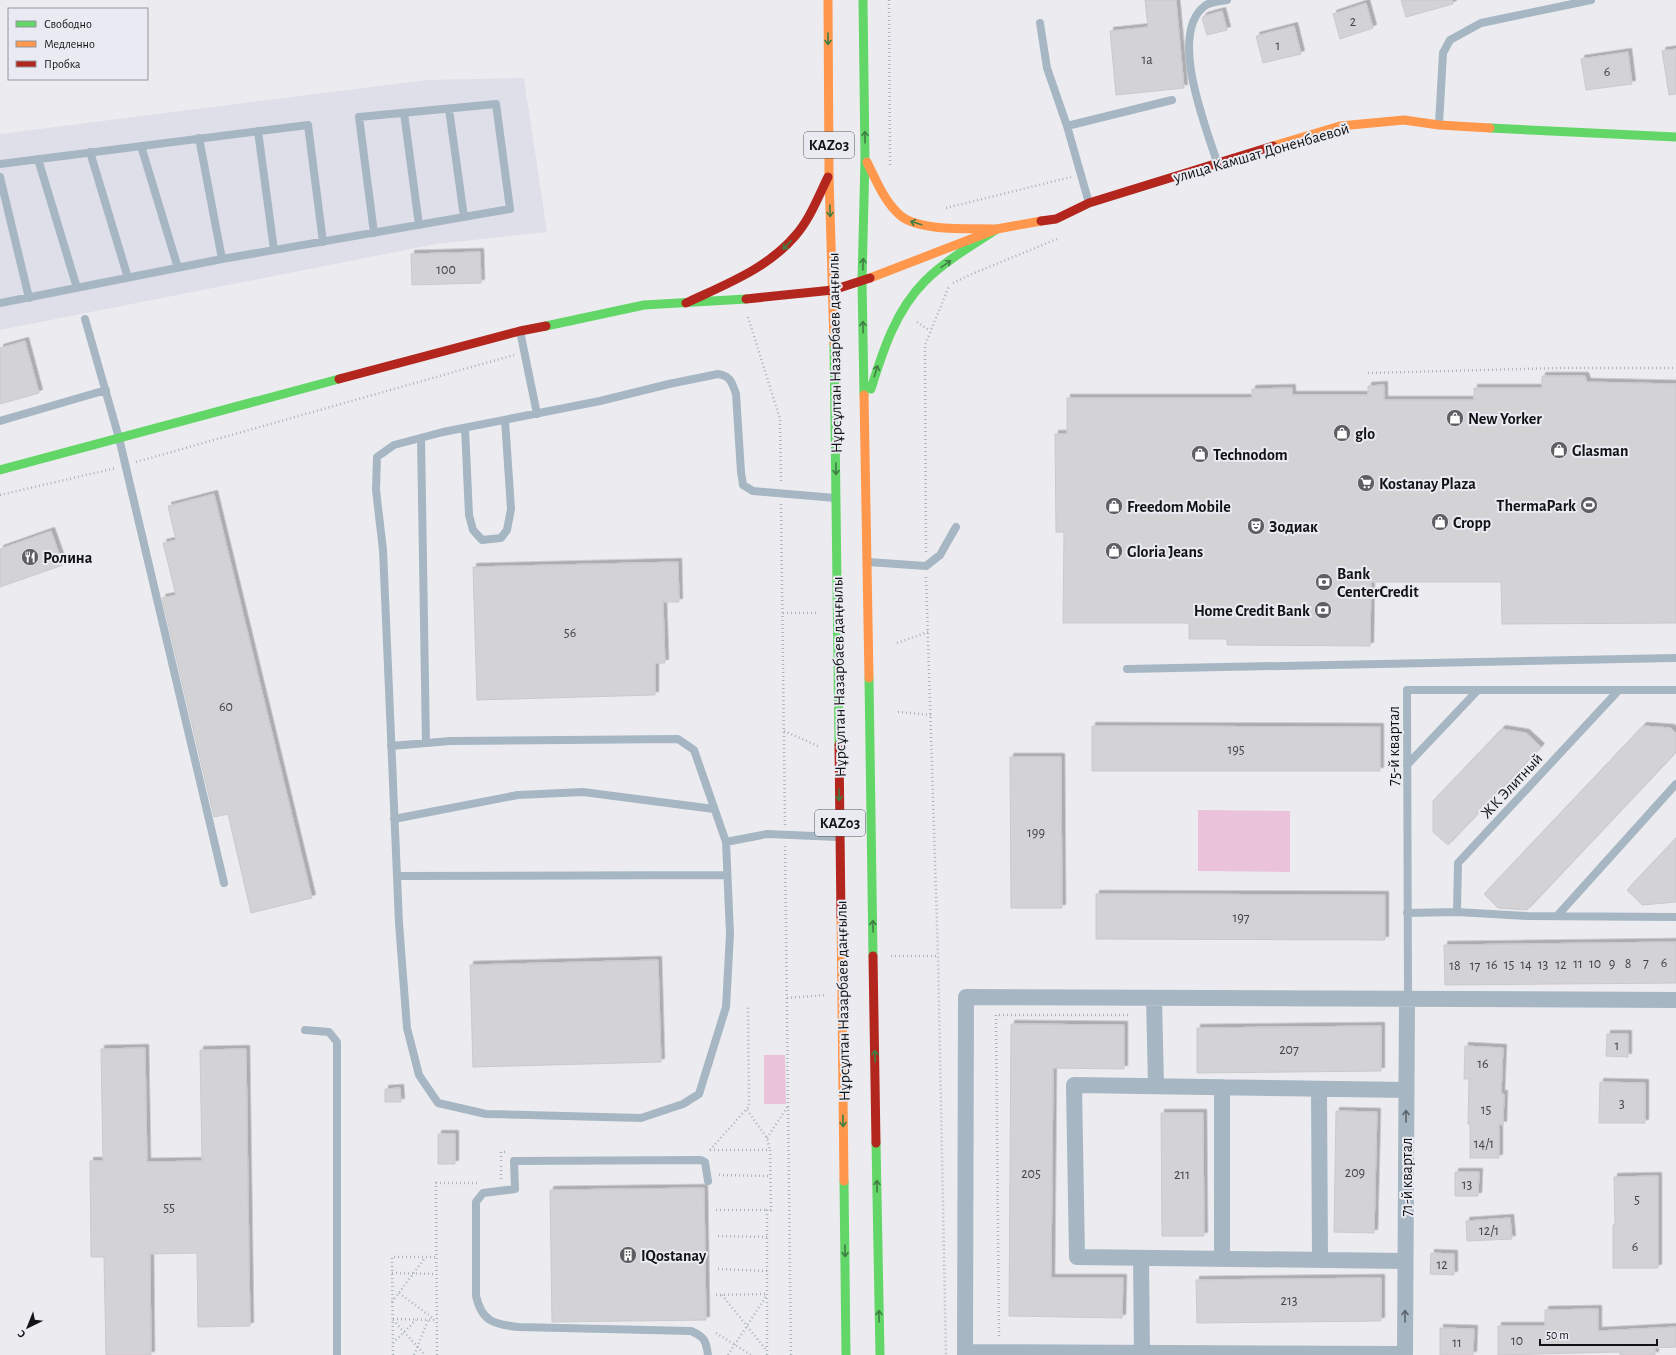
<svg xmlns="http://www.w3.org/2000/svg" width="1676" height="1355" font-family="'Alegreya Sans',sans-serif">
	<defs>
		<filter id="shadow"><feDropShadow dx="3.5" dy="-3.5" stdDeviation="0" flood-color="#0004"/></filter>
	</defs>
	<rect width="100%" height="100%" fill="#ececf0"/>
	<path fill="#dedfe8" d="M 524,78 L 547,232 L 436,244 L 0,330 L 0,134 L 426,80 Z"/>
	<path fill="#eac3da" d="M 1198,810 L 1290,811 L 1290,872 L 1198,871 Z
		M 785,1055 L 786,1104 L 764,1104 L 764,1055 Z"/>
	<path fill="#d3d2d5" stroke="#cac9cc" filter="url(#shadow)" d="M 1145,0 L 1176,0 L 1184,88 L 1116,95 L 1110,31 L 1148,27 Z
		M 1401,0 L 1452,0 L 1453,4 L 1406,17 Z
		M 1366,3 L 1373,28 L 1340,39 L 1333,14 Z
		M 1222,11 L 1227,30 L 1207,35 L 1202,18 L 1204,16 Z
		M 1294,26 L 1301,54 L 1263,63 L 1256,36 Z
		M 1676,49 L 1676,94 L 1669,95 L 1662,51 Z
		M 1628,52 L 1632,84 L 1586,90 L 1581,59 Z
		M 480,252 L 481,283 L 412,285 L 411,254 Z
		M 25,341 L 39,393 L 0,404 L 0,348 Z
		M 1542,376 L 1585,376 L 1587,382 L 1676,384 L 1676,623 L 1502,624 L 1501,582 L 1371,582 L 1370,646 L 1227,645 L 1227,639 L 1189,639 L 1189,623 L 1063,623 L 1064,532 L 1056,532 L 1055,434 L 1067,434 L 1067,398 L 1252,398 L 1252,389 L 1292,388 L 1292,395 L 1368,395 L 1368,386 L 1384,385 L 1384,400 L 1474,400 L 1474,388 L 1542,388 Z
		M 214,494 L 312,898 L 251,913 L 228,814 L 214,817 L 162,598 L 176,595 L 163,543 L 176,540 L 168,506 Z
		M 51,531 L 63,565 L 0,587 L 0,549 Z
		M 678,562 L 679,602 L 663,602 L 665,663 L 655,663 L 655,695 L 477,700 L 473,567 Z
		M 1092,726 L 1380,727 L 1380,771 L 1092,771 Z
		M 1643,726 L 1671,728 L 1676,733 L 1676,752 L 1527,910 L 1498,908 L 1484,894 Z
		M 1502,729 L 1526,733 L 1541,747 L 1448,845 L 1433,832 L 1433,801 Z
		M 1010,757 L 1061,757 L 1062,908 L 1011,908 Z
		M 1676,838 L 1676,902 L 1642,905 L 1627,890 Z
		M 1096,894 L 1385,895 L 1385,940 L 1096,939 Z
		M 1676,942 L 1676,983 L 1445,985 L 1444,945 Z
		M 658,960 L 661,1062 L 473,1067 L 470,965 Z
		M 1011,1024 L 1124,1025 L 1124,1069 L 1053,1068 L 1051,1278 L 1123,1278 L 1122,1318 L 1009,1316 Z
		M 1381,1026 L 1381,1071 L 1197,1073 L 1197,1028 Z
		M 1607,1034 L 1628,1034 L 1628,1057 L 1606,1056 Z
		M 1465,1046 L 1503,1048 L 1501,1094 L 1504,1094 L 1503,1125 L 1499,1124 L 1499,1158 L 1470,1158 L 1470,1124 L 1468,1124 L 1469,1079 L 1464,1079 Z
		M 145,1048 L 147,1162 L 202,1161 L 200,1050 L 246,1049 L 250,1326 L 198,1327 L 197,1253 L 150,1254 L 151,1355 L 106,1355 L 104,1257 L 91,1257 L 90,1161 L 103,1161 L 101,1049 Z
		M 1600,1082 L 1645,1083 L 1645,1123 L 1599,1123 Z
		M 400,1088 L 401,1102 L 385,1102 L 385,1089 Z
		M 1336,1111 L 1377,1112 L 1374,1233 L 1334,1232 Z
		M 1161,1113 L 1203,1113 L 1204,1236 L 1162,1236 Z
		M 438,1134 L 455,1134 L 455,1164 L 438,1164 Z
		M 1455,1172 L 1479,1172 L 1478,1196 L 1455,1196 Z
		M 1658,1176 L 1658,1268 L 1613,1268 L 1613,1225 L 1615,1225 L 1614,1177 Z
		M 704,1188 L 706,1320 L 552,1322 L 550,1190 Z
		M 1510,1218 L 1512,1239 L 1467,1241 L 1466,1221 Z
		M 1431,1253 L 1454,1254 L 1454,1275 L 1430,1274 Z
		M 1381,1278 L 1381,1321 L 1197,1323 L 1196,1280 Z
		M 1598,1309 L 1598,1331 L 1676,1327 L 1676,1347 L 1655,1348 L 1655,1355 L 1620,1355 L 1620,1352 L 1498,1355 L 1498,1326 L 1545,1326 L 1545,1310 Z
		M 1440,1328 L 1474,1329 L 1473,1355 L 1440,1355 Z"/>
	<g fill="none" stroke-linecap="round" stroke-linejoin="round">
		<path stroke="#abb3bb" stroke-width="2.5" stroke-dasharray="1 3" stroke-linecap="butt" d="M 889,0 L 890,165
			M 946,208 L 1071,177
			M 953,283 L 972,274 L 1057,239
			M 748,317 L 780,419 L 781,483
			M 917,322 L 930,331
			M 1368,373 L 1560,368 L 1676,368
			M 136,462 L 514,355
			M 0,495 L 116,468
			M 781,504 L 785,825
			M 926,552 L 925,345 L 949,286
			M 926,577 L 938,956 L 946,1355
			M 783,613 L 819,613
			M 897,643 L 928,632
			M 898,712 L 931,715
			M 784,731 L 820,747
			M 785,846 L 791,1355
			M 891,956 L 938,956
			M 787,998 L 825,995
			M 747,1110 L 767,1138 L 770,1150
			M 767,1138 L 788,1106
			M 710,1150 L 770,1150 L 771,1210 L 767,1210 L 767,1355
			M 710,1150 L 749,1106 L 748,1006
			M 501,1161 L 501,1152 L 507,1152
			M 501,1166 L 501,1179
			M 719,1175 L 770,1176
			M 716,1210 L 767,1210
			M 718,1236 L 767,1237
			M 718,1269 L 767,1271
			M 392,1273 L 436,1274
			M 399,1293 L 434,1319
			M 716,1295 L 766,1294
			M 722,1295 L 767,1351
			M 392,1302 L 425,1258
			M 393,1319 L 437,1320
			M 393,1320 L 425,1355
			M 716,1333 L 751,1355
			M 999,1336 L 996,1015 L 1128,1015
			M 393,1343 L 416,1320
			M 393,1355 L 392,1257 L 436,1257
			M 414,1355 L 428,1320
			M 437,1355 L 436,1183 L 477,1183
			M 728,1355 L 767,1295"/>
		<path stroke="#a7b6c3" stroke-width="8" d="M 1040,23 L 1047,68 L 1067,126 L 1089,203
			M 449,109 L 464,217
			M 404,113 L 419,225
			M 1439,124 L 1443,53 L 1450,40 L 1481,23 L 1591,0
			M 1067,126 L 1172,100
			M 258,131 L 274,250
			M 199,138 L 222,259
			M 141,146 L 178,268
			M 90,152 L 128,278
			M 38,159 L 77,288
			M 1217,162 C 1206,127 1167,32 1206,5 C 1211,2 1221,1 1227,0
			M 0,164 L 308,125 L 323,242
			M 0,177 L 29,298
			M 0,303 L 222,259 L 510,209 L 496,104 L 359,117 L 374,233
			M 85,319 L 119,438 L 224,883
			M 520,331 L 537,414
			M 0,421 L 106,390
			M 465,428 L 469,515 L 473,530 L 482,540 L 501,538 L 507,530 L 511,509 L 505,420
			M 421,438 L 426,743
			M 868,562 L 926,566 L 940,555 L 956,527
			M 1127,669 L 1676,658
			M 391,746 L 450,741 L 678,739 L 694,750 L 726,842 L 730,934 L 726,1007 L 699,1094 L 683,1104 L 641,1118 L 486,1114 L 438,1103 L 419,1075 L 407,1028 L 399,923 L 383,550 L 376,490 L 377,457 L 394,445 L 443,432 L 600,401 L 669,384 L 718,374 C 731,376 732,383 736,394 L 741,472 L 743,485 L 753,491 L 835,498
			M 1407,765 L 1478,690
			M 394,819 L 518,795 L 583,792 L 714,809
			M 726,842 L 767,834 L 838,837
			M 397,876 L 727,875
			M 1457,912 L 1458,863 L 1618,691
			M 1407,913 L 1457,912 L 1527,916 L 1676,917
			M 1557,916 L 1676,784
			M 1407,999 L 1408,989 L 1407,690 L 1676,690
			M 305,1030 L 329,1032 L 337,1042 L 337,1355
			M 708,1355 C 706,1341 705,1337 691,1331 L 518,1327 C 494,1324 482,1322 476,1296 L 476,1202 L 483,1193 L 515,1189 L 514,1161 L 701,1160 L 705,1162 L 708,1181"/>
		<path stroke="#a7b6c3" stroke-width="16" d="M 1154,998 L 1156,1086
			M 1222,1087 L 1222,1259
			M 1319,1089 L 1320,1260
			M 1141,1258 L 1142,1355
			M 1405,1261 L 1077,1257 L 1074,1085 L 1406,1090
			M 965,1352 L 1405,1354
			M 965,1355 L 966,997 L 1676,1000
			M 1405,1355 L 1407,999"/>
		<path stroke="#63d668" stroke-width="9" d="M 863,0 L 865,159 L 862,281 L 864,395
			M 1490,128 L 1676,137
			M 546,326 L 644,305 L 746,299
			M 834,344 L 839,745
			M 871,389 C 883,350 896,310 925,281 C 946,260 973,245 997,229
			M 0,470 L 339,379
			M 869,678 L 873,956
			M 876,1143 L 880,1355
			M 844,1181 L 846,1355"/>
		<path stroke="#ff974d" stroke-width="9" d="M 828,0 L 829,176 L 834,344
			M 1273,146 L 1340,126 L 1404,120 L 1439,125 L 1490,128
			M 867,162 C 876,180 885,203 901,216 C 921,232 972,228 997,229
			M 870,278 L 997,229 L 1041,221
			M 864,395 L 869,678
			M 841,917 L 844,1181"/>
		<path stroke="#b3261e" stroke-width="9" d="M 1041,221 L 1056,219 L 1089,203 L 1273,146
			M 746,299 L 833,290 L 870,278
			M 686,303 C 724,285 767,269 795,236 C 810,219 818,197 828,177
			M 339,379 L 520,331 L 546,326
			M 839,745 L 841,917
			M 873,956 L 876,1143"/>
	</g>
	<defs><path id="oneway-shaft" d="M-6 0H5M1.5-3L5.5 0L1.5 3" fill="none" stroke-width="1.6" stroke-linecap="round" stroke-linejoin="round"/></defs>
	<g stroke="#3f7e43">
		<use href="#oneway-shaft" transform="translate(828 39) rotate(90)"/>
		<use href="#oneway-shaft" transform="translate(865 137) rotate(-91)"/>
		<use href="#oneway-shaft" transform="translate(830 211) rotate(88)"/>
		<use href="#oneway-shaft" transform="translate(916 223) rotate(-163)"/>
		<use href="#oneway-shaft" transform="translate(787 245) rotate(134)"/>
		<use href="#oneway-shaft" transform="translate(863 264) rotate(-88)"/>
		<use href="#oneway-shaft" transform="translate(946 264) rotate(-35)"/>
		<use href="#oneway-shaft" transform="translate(863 327) rotate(-91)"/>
		<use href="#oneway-shaft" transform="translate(876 371) rotate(-73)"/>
		<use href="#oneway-shaft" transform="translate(836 469) rotate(89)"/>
		<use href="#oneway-shaft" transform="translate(839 795) rotate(89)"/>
		<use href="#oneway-shaft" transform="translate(873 926) rotate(-91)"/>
		<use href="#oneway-shaft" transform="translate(875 1056) rotate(-91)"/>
		<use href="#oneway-shaft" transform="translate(843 1121) rotate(89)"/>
		<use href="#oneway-shaft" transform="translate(877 1186) rotate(-91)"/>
		<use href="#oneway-shaft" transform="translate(845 1251) rotate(89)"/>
		<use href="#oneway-shaft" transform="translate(879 1316) rotate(-91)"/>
	</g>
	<g stroke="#5c646c">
		<use href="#oneway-shaft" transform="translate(1406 1116) rotate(-90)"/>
		<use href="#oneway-shaft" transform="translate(1405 1316) rotate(-90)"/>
	</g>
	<defs>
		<symbol id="shop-disc" viewBox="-11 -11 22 22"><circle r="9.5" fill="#5e5f62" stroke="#eaebf2"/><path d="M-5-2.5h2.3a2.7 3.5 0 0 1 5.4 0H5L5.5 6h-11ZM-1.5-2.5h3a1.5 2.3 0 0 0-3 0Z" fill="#fff"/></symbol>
		<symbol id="supermarket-disc" viewBox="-11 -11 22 22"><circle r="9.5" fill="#5e5f62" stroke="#eaebf2"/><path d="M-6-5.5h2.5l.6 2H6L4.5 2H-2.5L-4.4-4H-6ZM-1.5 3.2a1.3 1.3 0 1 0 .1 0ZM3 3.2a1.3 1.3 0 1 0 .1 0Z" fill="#fff"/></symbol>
		<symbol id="stadium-disc" viewBox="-11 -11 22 22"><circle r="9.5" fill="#5e5f62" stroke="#eaebf2"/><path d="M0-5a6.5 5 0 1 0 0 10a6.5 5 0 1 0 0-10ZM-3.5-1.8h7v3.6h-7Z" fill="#fff"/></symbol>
		<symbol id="theatre-disc" viewBox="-11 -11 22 22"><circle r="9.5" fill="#5e5f62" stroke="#eaebf2"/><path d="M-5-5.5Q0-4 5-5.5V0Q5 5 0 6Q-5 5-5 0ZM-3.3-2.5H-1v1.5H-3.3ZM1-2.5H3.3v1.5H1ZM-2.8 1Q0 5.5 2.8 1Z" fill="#fff"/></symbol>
		<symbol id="restaurant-disc" viewBox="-11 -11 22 22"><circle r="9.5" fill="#5e5f62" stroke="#eaebf2"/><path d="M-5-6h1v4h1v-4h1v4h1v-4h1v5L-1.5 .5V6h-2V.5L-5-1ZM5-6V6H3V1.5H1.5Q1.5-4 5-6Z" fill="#fff"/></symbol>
		<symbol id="bank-disc" viewBox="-11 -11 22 22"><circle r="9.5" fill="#5e5f62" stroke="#eaebf2"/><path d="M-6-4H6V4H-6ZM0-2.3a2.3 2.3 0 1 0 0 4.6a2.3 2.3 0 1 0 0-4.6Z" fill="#fff"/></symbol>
		<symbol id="building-disc" viewBox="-11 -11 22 22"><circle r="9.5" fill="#5e5f62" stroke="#eaebf2"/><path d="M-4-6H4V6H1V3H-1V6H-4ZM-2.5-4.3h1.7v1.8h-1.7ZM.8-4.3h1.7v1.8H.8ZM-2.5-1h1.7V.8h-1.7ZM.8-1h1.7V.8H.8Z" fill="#fff"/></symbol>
	</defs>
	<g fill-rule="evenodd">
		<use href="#shop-disc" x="1445" y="408" width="20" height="20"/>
		<use href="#shop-disc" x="1332" y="423" width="20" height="20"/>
		<use href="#shop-disc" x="1549" y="440" width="20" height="20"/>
		<use href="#shop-disc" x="1190" y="444" width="20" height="20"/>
		<use href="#supermarket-disc" x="1356" y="473" width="20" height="20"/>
		<use href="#stadium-disc" x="1579" y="495" width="20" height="20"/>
		<use href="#shop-disc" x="1104" y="496" width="20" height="20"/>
		<use href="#shop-disc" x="1430" y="512" width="20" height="20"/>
		<use href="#theatre-disc" x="1246" y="516" width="20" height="20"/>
		<use href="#shop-disc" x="1104" y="541" width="20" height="20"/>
		<use href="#restaurant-disc" x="20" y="547" width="20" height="20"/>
		<use href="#bank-disc" x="1314" y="572" width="20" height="20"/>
		<use href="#bank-disc" x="1313" y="600" width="20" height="20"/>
		<use href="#building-disc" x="618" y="1245" width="20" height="20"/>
	</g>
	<g text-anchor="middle" stroke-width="4" stroke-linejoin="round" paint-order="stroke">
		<g font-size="14" fill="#434446">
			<text x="1353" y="26">2</text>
			<text x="1278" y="50">1</text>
			<text x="1147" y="64">1а</text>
			<text x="1607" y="76">6</text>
			<text x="446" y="274">100</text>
			<text x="570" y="637">56</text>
			<text x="226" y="711">60</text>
			<text x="1236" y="754">195</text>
			<text x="1036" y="837">199</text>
			<text x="1241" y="922">197</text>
			<text x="1646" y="967">7</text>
			<text x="1664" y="967">6</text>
			<text x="1578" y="968">11</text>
			<text x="1595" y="968">10</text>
			<text x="1612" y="968">9</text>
			<text x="1628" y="968">8</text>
			<text x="1492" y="969">16</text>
			<text x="1509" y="969">15</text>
			<text x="1526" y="969">14</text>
			<text x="1543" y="969">13</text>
			<text x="1561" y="969">12</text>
			<text x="1455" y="970">18</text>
			<text x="1475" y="970">17</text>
			<text x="1617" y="1050">1</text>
			<text x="1289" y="1054">207</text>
			<text x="1483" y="1068">16</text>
			<text x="1622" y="1108">3</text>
			<text x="1486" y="1114">15</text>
			<text x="1484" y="1148">14/1</text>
			<text x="1355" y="1177">209</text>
			<text x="1031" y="1178">205</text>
			<text x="1182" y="1179">211</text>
			<text x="1467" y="1189">13</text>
			<text x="1637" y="1204">5</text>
			<text x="169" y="1212">55</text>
			<text x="1489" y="1235">12/1</text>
			<text x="1635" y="1251">6</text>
			<text x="1442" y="1269">12</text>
			<text x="1289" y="1305">213</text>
			<text x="1517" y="1345">10</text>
			<text x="1457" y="1347">11</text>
		</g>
		<g fill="#eaebf2" stroke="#535457" stroke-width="1">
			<rect x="804" y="132" width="50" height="26" rx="3"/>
			<rect x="815" y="810" width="50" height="26" rx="3"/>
		</g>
		<g font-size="15" font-weight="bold" fill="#121315">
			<text x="829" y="150">KАZ03</text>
			<text x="840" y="828">KАZ03</text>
		</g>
		<g font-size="16" fill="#121315" stroke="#eaebf2">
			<text transform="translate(1261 152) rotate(-16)" y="6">улица Камшат Доненбаевой</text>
			<text transform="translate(834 353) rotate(-91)" y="6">Нұрсұлтан Назарбаев даңғылы</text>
			<text transform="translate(838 677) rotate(-91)" y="6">Нұрсұлтан Назарбаев даңғылы</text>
			<text transform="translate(1393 746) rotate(-90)" y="6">75-й квартал</text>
			<text transform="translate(1511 785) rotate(-47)" y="6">ЖК Элитный</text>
			<text transform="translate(842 1001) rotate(-91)" y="6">Нұрсұлтан Назарбаев даңғылы</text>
			<text transform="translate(1406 1177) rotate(-90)" y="6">71-й квартал</text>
		</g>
		<g font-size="16" font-weight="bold" fill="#121315" stroke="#eaebf2" text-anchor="start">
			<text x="1468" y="424">New Yorker</text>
			<text x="1355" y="439">glo</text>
			<text x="1572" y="456">Glasman</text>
			<text x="1213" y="460">Technodom</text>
			<text x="1379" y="489">Kostanay Plaza</text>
			<text x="1576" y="511" text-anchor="end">ThermaPark</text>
			<text x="1127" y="512">Freedom Mobile</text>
			<text x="1453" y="528">Cropp</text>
			<text x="1269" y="532">Зодиак</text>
			<text x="1127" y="557">Gloria Jeans</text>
			<text x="43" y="563">Ролина</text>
			<text x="1337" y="579">Bank<tspan x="1337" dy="18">CenterCredit</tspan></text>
			<text x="1310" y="616" text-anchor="end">Home Credit Bank</text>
			<text x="641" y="1261">IQostanay</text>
		</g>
	</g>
	<rect x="8" y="8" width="140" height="72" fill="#eaebf2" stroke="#94959a"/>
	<rect x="16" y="21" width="20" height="6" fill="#63d668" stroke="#94959a"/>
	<text x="44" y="28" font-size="12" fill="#121315">Свободно</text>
	<rect x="16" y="41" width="20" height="6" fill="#ff974d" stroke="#94959a"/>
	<text x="44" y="48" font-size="12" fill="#121315">Медленно</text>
	<rect x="16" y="61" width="20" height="6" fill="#b3261e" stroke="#94959a"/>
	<text x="44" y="68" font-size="12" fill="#121315">Пробка</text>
	<g transform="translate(28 1327) rotate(223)" stroke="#eaebf2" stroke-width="3" paint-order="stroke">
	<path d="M0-3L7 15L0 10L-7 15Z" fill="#121315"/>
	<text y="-6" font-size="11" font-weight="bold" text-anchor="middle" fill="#121315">С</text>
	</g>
	<path d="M1540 1339v6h117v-6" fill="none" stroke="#121315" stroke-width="2"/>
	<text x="1546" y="1339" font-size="12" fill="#121315" stroke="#eaebf2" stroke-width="3" paint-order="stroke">50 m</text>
</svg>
